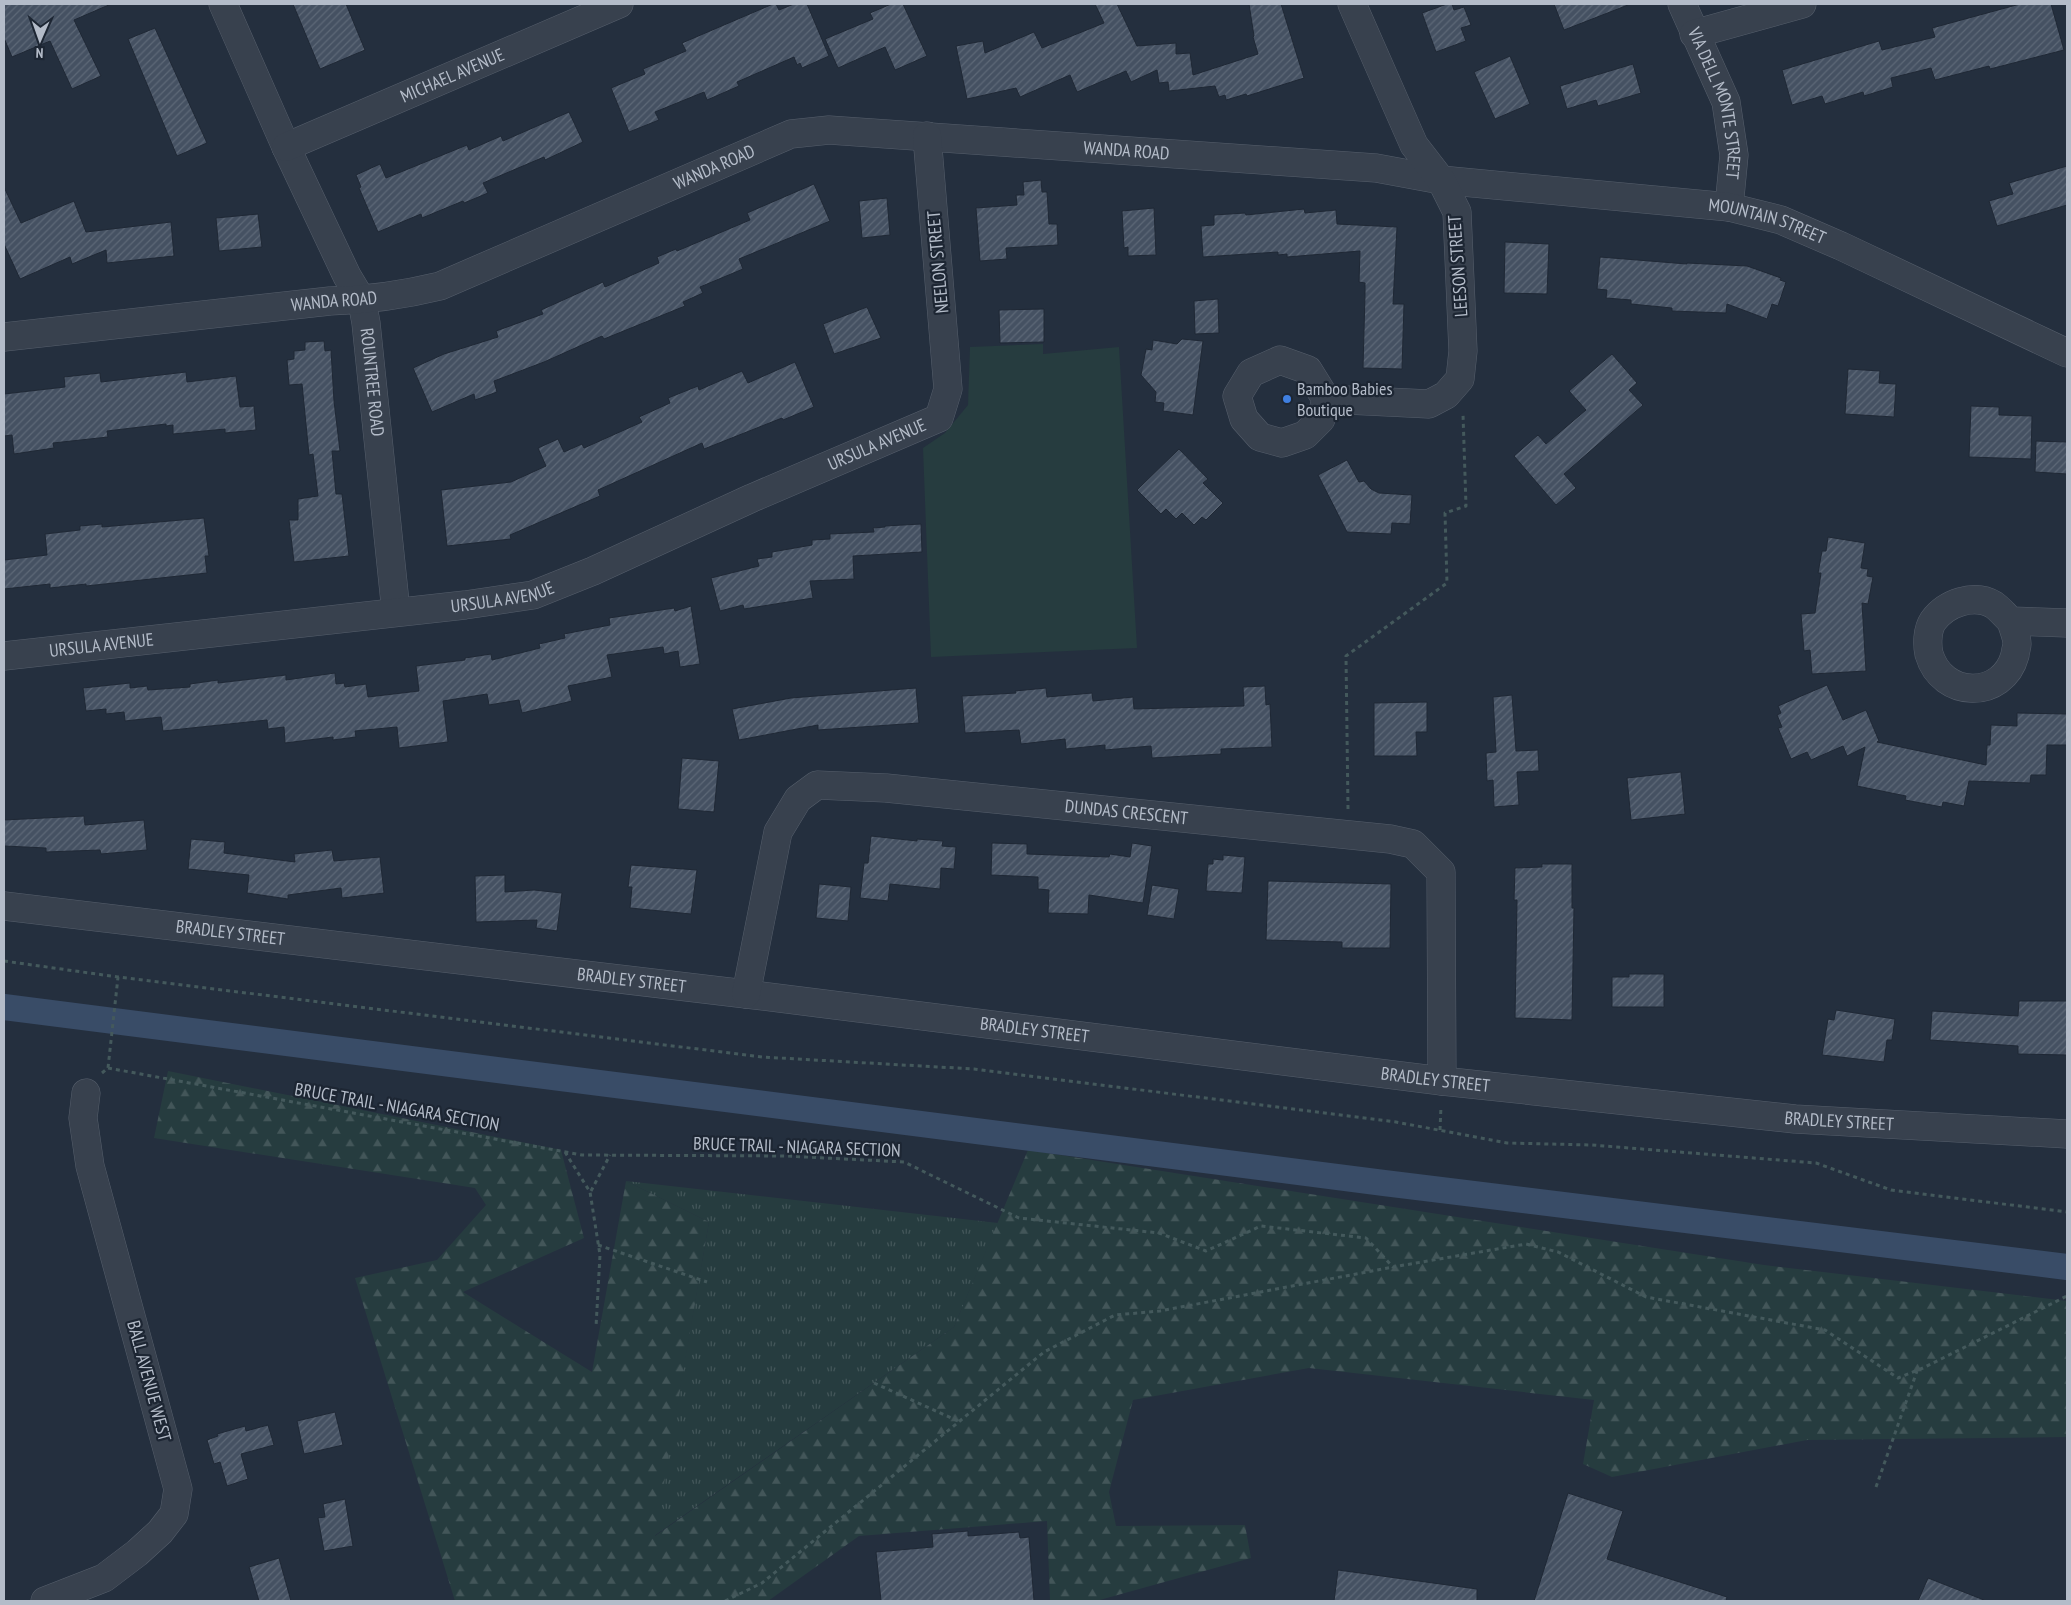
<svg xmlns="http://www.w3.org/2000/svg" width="2071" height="1605" font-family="'PT Sans Narrow',sans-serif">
	<defs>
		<pattern id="grass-tufts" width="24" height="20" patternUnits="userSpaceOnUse" patternTransform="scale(1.25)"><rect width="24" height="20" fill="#263c3f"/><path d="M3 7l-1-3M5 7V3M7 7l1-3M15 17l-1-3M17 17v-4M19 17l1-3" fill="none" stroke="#435659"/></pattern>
		<pattern id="forest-firs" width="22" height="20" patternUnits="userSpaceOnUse" patternTransform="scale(1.25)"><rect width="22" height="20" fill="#263c3f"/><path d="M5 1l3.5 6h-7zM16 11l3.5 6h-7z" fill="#435659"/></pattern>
		<pattern id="building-hatch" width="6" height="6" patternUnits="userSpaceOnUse" patternTransform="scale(1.25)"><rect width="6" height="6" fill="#455162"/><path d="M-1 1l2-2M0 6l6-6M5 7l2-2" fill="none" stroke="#5d6877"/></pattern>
	</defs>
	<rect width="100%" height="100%" fill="#242f3e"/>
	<path fill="url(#grass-tufts)" d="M 626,1181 L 998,1223 L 954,1327 L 654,1536 L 709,1222 Z"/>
	<path fill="url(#forest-firs)" d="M 168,1071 L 561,1150 L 584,1238 L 463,1292 L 592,1372 L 626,1181 L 709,1222 L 655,1536 L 954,1327 L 1028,1150 L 1764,1265 L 2067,1301 L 2067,1437 L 1807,1440 L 1612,1477 L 1583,1464 L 1594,1400 L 1309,1368 L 1133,1400 L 1109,1492 L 1116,1526 L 1245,1525 L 1251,1558 L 1096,1601 L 1050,1601 L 1047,1521 L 859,1536 L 768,1601 L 455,1601 L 355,1278 L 437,1260 L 486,1205 L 475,1188 L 154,1138 Z"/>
	<path fill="#263c3f" d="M 1043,344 L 1043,354 L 1119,347 L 1137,648 L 931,657 L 923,448 L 945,433 L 968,405 L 970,347 Z"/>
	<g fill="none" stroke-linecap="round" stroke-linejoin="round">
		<path stroke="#394c67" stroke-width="26" d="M 4,1007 L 1384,1183 L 2067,1267"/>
	</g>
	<path fill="url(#building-hatch)" stroke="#1f2835" d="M 4,4 L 111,4 L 74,20 L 101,76 L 72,89 L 50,41 L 12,57 L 4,38 Z
		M 293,4 L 346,4 L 365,50 L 320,69 Z
		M 773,4 L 776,4 L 779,10 L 794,4 L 807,4 L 829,56 L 802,68 L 800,63 L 797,65 L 794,57 L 737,82 L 739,86 L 707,100 L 704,92 L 655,112 L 659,120 L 629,132 L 611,88 L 645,74 L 643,69 L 686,51 L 682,43 Z
		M 891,4 L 903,4 L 927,56 L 895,70 L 885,47 L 838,68 L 825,39 L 873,19 L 870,13 Z
		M 1095,4 L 1117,4 L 1137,46 L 1176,43 L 1176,54 L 1190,53 L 1193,75 L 1258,54 L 1253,37 L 1254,36 L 1249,4 L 1281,4 L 1304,78 L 1247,96 L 1246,94 L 1226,100 L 1225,95 L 1219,97 L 1215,86 L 1169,91 L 1168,82 L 1159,83 L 1157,70 L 1131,82 L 1126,71 L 1077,92 L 1070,75 L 1020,97 L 1016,88 L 967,99 L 956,46 L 983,41 L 985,53 L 1034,32 L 1042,48 L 1104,23 Z
		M 1447,4 L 1452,4 L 1454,10 L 1464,7 L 1471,25 L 1461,28 L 1466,41 L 1436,52 L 1422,13 Z
		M 1554,4 L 1628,4 L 1628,5 L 1564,30 Z
		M 2020,4 L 2051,4 L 2064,50 L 1990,69 L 1989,66 L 1935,80 L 1931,68 L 1891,78 L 1893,87 L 1864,96 L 1863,92 L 1825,104 L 1822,96 L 1792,105 L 1782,70 L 1879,41 L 1882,50 L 1935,37 L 1932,28 Z
		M 155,28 L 207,143 L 177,156 L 128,39 Z
		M 1510,56 L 1530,104 L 1495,119 L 1474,72 Z
		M 1633,64 L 1641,93 L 1598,106 L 1596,100 L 1567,109 L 1560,86 Z
		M 569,112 L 583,142 L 545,160 L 544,157 L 483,183 L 488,193 L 464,203 L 463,201 L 422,218 L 421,214 L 378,232 L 359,188 L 361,187 L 356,175 L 380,164 L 386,178 L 467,145 L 469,150 L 501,136 L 503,141 Z
		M 2067,166 L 2067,205 L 1997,226 L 1989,201 L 2013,194 L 2009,183 Z
		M 1041,180 L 1042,192 L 1047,192 L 1049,224 L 1057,224 L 1058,245 L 1006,248 L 1007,259 L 980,261 L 976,208 L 1017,205 L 1016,195 L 1024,195 L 1023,182 Z
		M 814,184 L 830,221 L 739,259 L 743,269 L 700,287 L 703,293 L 683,302 L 685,306 L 604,339 L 602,336 L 544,362 L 494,381 L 497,392 L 475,400 L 474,394 L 432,412 L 413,368 L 444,354 L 498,337 L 496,331 L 543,314 L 541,310 L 603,282 L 605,287 L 659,263 L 657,257 L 676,249 L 677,251 L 750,220 L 747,213 Z
		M 4,187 L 21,223 L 74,201 L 86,232 L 171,222 L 174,256 L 107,263 L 106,250 L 72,264 L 70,257 L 20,279 L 4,244 Z
		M 887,198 L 890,235 L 862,238 L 859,201 Z
		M 1154,208 L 1156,255 L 1128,256 L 1128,247 L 1124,248 L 1122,211 Z
		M 1304,209 L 1305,213 L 1336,210 L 1337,224 L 1397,227 L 1393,304 L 1404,304 L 1402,369 L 1363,368 L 1365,294 L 1365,283 L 1359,282 L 1360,251 L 1287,257 L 1287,254 L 1278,255 L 1278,252 L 1203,257 L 1201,226 L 1214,225 L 1214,215 L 1245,213 L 1246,215 Z
		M 258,214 L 262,247 L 219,251 L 216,218 Z
		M 1505,242 L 1549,244 L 1547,294 L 1504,293 Z
		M 1600,257 L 1687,264 L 1687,263 L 1747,266 L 1781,278 L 1780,280 L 1786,282 L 1778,306 L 1772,304 L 1767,319 L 1727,304 L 1726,313 L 1672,311 L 1672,308 L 1631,304 L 1631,300 L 1606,298 L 1607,290 L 1597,289 Z
		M 1218,299 L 1219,333 L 1195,334 L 1194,301 Z
		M 867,307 L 881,338 L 834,354 L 823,324 Z
		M 1044,309 L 1044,342 L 1000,343 L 999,310 Z
		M 1182,339 L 1203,341 L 1193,415 L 1163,411 L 1164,403 L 1155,402 L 1156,392 L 1141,375 L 1146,349 L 1152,350 L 1153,340 L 1177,344 Z
		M 324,341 L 325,351 L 331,350 L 334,401 L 340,451 L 332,451 L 336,494 L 342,494 L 349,556 L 294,562 L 289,520 L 298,520 L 298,499 L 318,496 L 313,454 L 309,455 L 302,384 L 289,385 L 287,360 L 294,359 L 294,351 L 305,350 L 305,342 Z
		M 1612,354 L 1637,383 L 1629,390 L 1643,405 L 1564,474 L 1576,488 L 1556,505 L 1514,456 L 1538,435 L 1546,444 L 1586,410 L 1569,391 Z
		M 795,362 L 814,407 L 783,420 L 782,418 L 704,449 L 702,443 L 598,490 L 600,496 L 510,535 L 511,539 L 447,546 L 441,490 L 511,482 L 546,466 L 538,448 L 558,439 L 564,452 L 582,444 L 584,448 L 642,422 L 639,417 L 670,403 L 668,398 L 698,386 L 699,390 L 742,371 L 748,383 Z
		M 1848,369 L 1880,371 L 1879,383 L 1896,384 L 1894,417 L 1845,414 Z
		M 186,372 L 187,382 L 236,376 L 240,407 L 254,406 L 256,430 L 225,433 L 225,429 L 173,434 L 173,425 L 166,426 L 166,424 L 107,431 L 108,437 L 53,443 L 54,448 L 14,454 L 12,435 L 4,436 L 4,394 L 65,387 L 64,377 L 100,373 L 101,382 Z
		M 1971,406 L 1999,407 L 1999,415 L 2032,416 L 2031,459 L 1969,457 Z
		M 2036,441 L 2067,442 L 2067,474 L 2035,472 Z
		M 1179,449 L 1208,479 L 1203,483 L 1223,503 L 1206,520 L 1202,517 L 1194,525 L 1182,513 L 1176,519 L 1166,509 L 1161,514 L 1137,490 Z
		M 1347,460 L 1359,482 L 1364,481 L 1371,489 L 1379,493 L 1412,495 L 1410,524 L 1392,523 L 1391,534 L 1347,532 L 1318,475 Z
		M 204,518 L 209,556 L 205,556 L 207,573 L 86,586 L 86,584 L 50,588 L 50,584 L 4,589 L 4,560 L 47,555 L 45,534 L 80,530 L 80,526 L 102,524 L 102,527 Z
		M 921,524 L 922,552 L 853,556 L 854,579 L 810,581 L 813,598 L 744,609 L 743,605 L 720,611 L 711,578 L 759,566 L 757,559 L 772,557 L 772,552 L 812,545 L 812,540 L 830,539 L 830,534 L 874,532 L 873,528 L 885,527 L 885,526 Z
		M 1828,537 L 1865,543 L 1861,568 L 1868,569 L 1867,576 L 1873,577 L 1868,604 L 1862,603 L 1866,671 L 1812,674 L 1810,650 L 1804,651 L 1801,614 L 1815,613 L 1821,573 L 1818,573 L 1822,551 L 1826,551 Z
		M 691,606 L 700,664 L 680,667 L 678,651 L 664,654 L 663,647 L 607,655 L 612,677 L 568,686 L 572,701 L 522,713 L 519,700 L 489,705 L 487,694 L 443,701 L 448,742 L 399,748 L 397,727 L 355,731 L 356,737 L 333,740 L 333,737 L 285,743 L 284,727 L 268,729 L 267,720 L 163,731 L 161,717 L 125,721 L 124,712 L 106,714 L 106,709 L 86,711 L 83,688 L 130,683 L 130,688 L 147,686 L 148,690 L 190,687 L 190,684 L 218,680 L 218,683 L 286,675 L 286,680 L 335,673 L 336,684 L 344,683 L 345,687 L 366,684 L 368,697 L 419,691 L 416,666 L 465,660 L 465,658 L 491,654 L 492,660 L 540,648 L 539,644 L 565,638 L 564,634 L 610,625 L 609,618 L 674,608 L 675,611 Z
		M 1827,685 L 1843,720 L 1866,710 L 1879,741 L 1877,742 L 1986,765 L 1987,745 L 1990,745 L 1991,725 L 2017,726 L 2017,713 L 2067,714 L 2067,745 L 2047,745 L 2046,775 L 2031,775 L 2030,783 L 1969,781 L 1964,806 L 1943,802 L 1942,807 L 1905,800 L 1906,796 L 1857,786 L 1865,747 L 1847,756 L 1843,746 L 1811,760 L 1807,752 L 1791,759 L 1778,728 L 1782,727 L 1777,715 L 1781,713 L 1778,706 Z
		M 1265,686 L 1266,705 L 1270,704 L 1272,747 L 1221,749 L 1221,754 L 1152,758 L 1151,746 L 1105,750 L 1105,745 L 1066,749 L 1065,739 L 1021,744 L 1019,730 L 965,733 L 962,696 L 1016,693 L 1015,691 L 1046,688 L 1047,697 L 1092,693 L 1093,701 L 1133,697 L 1134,709 L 1244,706 L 1243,687 Z
		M 916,688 L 919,723 L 818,730 L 818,725 L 739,740 L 732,709 L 791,698 Z
		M 1512,695 L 1516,751 L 1538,750 L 1539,771 L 1517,772 L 1519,805 L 1494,807 L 1493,780 L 1487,781 L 1486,753 L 1496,752 L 1493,697 Z
		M 1427,702 L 1427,732 L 1416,732 L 1417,756 L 1374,756 L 1374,703 Z
		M 682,758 L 719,761 L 714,812 L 678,809 Z
		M 1681,772 L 1685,814 L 1631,820 L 1627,778 Z
		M 84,816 L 85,825 L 144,820 L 147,850 L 101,854 L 100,850 L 46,852 L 46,848 L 4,846 L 4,820 Z
		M 871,836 L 917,841 L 917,839 L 943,841 L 942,846 L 956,847 L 954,869 L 941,868 L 940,889 L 890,884 L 888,901 L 860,898 L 864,863 L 868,863 Z
		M 191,839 L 225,842 L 224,853 L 295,862 L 294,854 L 332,850 L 334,861 L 380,857 L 384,893 L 342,898 L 341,888 L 288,895 L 288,899 L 247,893 L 249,875 L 188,869 Z
		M 992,843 L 1027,844 L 1027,854 L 1109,857 L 1110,854 L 1130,857 L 1132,843 L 1152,846 L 1143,903 L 1089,895 L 1088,914 L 1048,913 L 1049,890 L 1038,889 L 1038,877 L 991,875 Z
		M 1223,855 L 1245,857 L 1242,893 L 1206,891 L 1208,864 L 1213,864 L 1213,859 L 1223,860 Z
		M 1542,864 L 1572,864 L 1572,908 L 1574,908 L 1572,1020 L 1515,1018 L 1517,900 L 1514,900 L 1515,868 L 1542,867 Z
		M 631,865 L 697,870 L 691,914 L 630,908 L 632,887 L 628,887 Z
		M 505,875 L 505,892 L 534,890 L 562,893 L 557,931 L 536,928 L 537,920 L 476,922 L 475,876 Z
		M 1268,881 L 1391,884 L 1390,948 L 1342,948 L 1342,942 L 1266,940 Z
		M 819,884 L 851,887 L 848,921 L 816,918 Z
		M 1152,885 L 1179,889 L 1174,919 L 1147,915 Z
		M 1629,974 L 1664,974 L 1664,1007 L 1612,1007 L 1612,977 L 1629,977 Z
		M 2019,1001 L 2067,1001 L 2067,1055 L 2018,1054 L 2018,1046 L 1930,1040 L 1932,1011 L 2018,1016 Z
		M 1836,1010 L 1895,1019 L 1892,1040 L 1887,1040 L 1884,1062 L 1822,1055 L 1828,1019 L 1834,1020 Z
		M 335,1412 L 343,1445 L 304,1454 L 297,1421 Z
		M 268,1425 L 274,1445 L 241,1454 L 248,1479 L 227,1486 L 220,1462 L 214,1464 L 207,1440 L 218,1436 L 217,1434 L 245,1426 L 246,1431 Z
		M 1568,1493 L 1623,1511 L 1607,1559 L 1727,1597 L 1726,1601 L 1534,1601 Z
		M 345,1499 L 353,1546 L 324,1551 L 318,1518 L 325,1517 L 323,1504 Z
		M 968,1531 L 968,1536 L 1019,1532 L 1020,1538 L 1029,1537 L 1034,1601 L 881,1601 L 876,1552 L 933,1547 L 932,1534 Z
		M 279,1558 L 291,1601 L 259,1601 L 249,1567 Z
		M 1338,1570 L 1477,1589 L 1477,1601 L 1334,1601 Z
		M 1928,1578 L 1984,1600 L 1984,1601 L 1918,1601 Z"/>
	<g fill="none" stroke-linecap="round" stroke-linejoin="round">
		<defs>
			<g id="minor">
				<path id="s1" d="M 223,4 L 286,147 L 347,276 L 362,301 L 366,323 L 396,612"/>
				<path id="s2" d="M 1682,4 L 1726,102 L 1734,155 L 1729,207"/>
				<path d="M 1694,34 L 1802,4"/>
				<path id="s3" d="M 286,147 L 619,4"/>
				<path id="s4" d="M 4,337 L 330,301 C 368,300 403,295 440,286 L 791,134 L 829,130 L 1376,168 L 1441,180 L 1729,207 L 1781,220 L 1841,246 L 2067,353"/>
				<path d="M 1280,360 L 1308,370 L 1326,399 L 1321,419 L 1305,435 L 1282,443 L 1260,437 L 1244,419 L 1237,396 L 1251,373 Z"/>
				<path d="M 1326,399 L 1429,404 L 1446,395 L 1460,379 L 1463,351 L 1457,212 L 1441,180 L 1414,145 L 1352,4"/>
				<path d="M 2011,621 C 2013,628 2017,637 2017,644 C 2017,647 2015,652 2015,655 C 2003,700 1942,699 1929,654 C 1927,645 1927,630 1933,621 C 1946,603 1974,593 1994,605 C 2000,609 2006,617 2011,621 L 2067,623"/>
				<path id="s5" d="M 4,656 L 465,605 L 533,595 L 593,571 L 752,498 L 939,418 L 948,389 L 927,136"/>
				<path id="s6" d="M 4,906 L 746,994 L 1442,1081 L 1600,1098 L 1795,1119 L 2067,1134"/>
				<path id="s7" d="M 746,994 L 778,832 L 798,799 L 817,785 L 886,788 L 1390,839 L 1413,844 L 1441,872 L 1442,1081"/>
				<path d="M 45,1601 L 104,1578 L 137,1553 L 160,1532 L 174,1514 L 178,1489 L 90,1166 L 83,1118 L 86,1093"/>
			</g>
		</defs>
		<use href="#minor" stroke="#565f6c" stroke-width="29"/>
		<path stroke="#44595c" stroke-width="3" stroke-dasharray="4 4" stroke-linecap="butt" d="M 1348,809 L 1346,656 L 1447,583 L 1445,513 L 1466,506 L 1463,414
			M 4,961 L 118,977 L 762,1057 L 974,1069 L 1396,1122 L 1507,1143 L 1592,1145 L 1816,1163 L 1891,1190 L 2067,1212
			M 108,1068 L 582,1155 L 786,1156 L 904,1162 L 1019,1218 L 1159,1233 L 1206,1251 L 1261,1226 L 1366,1238 L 1393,1267 L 1526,1244 L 1558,1252 L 1646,1297 L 1825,1330 L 1898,1378 L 1923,1368 L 2067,1296
			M 102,1073 L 108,1068 L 118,977
			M 1440,1130 L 1441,1106
			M 565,1152 L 590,1192 L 600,1255 L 596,1327
			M 591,1191 L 610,1155
			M 598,1245 L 707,1282
			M 874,1383 L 958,1421
			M 1876,1487 L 1917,1371
			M 725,1601 L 762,1583 L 1044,1352 L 1115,1315 L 1160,1311 L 1393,1267"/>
		<use href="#minor" stroke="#38414e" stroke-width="28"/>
	</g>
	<circle fill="#3f7fe0" stroke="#1d2633" stroke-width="2" cx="1287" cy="399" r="5"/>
	<g text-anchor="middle" stroke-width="4.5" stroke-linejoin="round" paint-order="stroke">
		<g font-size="18" fill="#b4bcc9" stroke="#1d2633">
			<text dy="6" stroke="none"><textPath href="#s3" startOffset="181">MICHAEL AVENUE</textPath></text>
			<text dy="6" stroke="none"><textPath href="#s2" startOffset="106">VIA DELL MONTE STREET</textPath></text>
			<text dy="6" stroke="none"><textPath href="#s4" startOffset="1158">WANDA ROAD</textPath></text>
			<text dy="6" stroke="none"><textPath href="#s4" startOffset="738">WANDA ROAD</textPath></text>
			<text dy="6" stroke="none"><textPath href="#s4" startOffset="1804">MOUNTAIN STREET</textPath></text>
			<text transform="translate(938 262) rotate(-95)" y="6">NEELON STREET</text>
			<text transform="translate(1458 266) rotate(-94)" y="6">LEESON STREET</text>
			<text dy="6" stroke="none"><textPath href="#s4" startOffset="332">WANDA ROAD</textPath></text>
			<text dy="6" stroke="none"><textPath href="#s1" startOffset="410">ROUNTREE ROAD</textPath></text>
			<text dy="6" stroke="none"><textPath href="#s5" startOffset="908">URSULA AVENUE</textPath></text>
			<text dy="6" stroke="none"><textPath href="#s5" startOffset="502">URSULA AVENUE</textPath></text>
			<text dy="6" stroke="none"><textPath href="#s5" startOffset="98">URSULA AVENUE</textPath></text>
			<text dy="6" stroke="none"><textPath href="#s7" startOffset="538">DUNDAS CRESCENT</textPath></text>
			<text dy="6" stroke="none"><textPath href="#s6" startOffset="228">BRADLEY STREET</textPath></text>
			<text dy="6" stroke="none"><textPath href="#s6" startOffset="632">BRADLEY STREET</textPath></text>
			<text dy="6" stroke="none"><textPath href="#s6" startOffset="1038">BRADLEY STREET</textPath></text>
			<text dy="6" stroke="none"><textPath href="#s6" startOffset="1442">BRADLEY STREET</textPath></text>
			<text transform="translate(397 1107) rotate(10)" y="6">BRUCE TRAIL - NIAGARA SECTION</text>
			<text dy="6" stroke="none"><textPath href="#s6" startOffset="1848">BRADLEY STREET</textPath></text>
			<text transform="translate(797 1147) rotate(2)" y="6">BRUCE TRAIL - NIAGARA SECTION</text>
			<text transform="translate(149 1381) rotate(75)" y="6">BALL AVENUE WEST</text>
		</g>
		<g font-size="18" fill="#b4bcc9" stroke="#1d2633" text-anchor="start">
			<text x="1297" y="395">Bamboo Babies<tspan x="1297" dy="21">Boutique</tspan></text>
		</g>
	</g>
	<rect width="2071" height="1605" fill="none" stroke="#b4bcc9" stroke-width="10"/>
	<g transform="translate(40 40) rotate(182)" stroke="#1d2633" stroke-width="4" paint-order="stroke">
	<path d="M0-4L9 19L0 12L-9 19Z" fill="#b4bcc9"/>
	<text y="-8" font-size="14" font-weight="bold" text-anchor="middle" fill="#b4bcc9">N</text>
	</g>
</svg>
